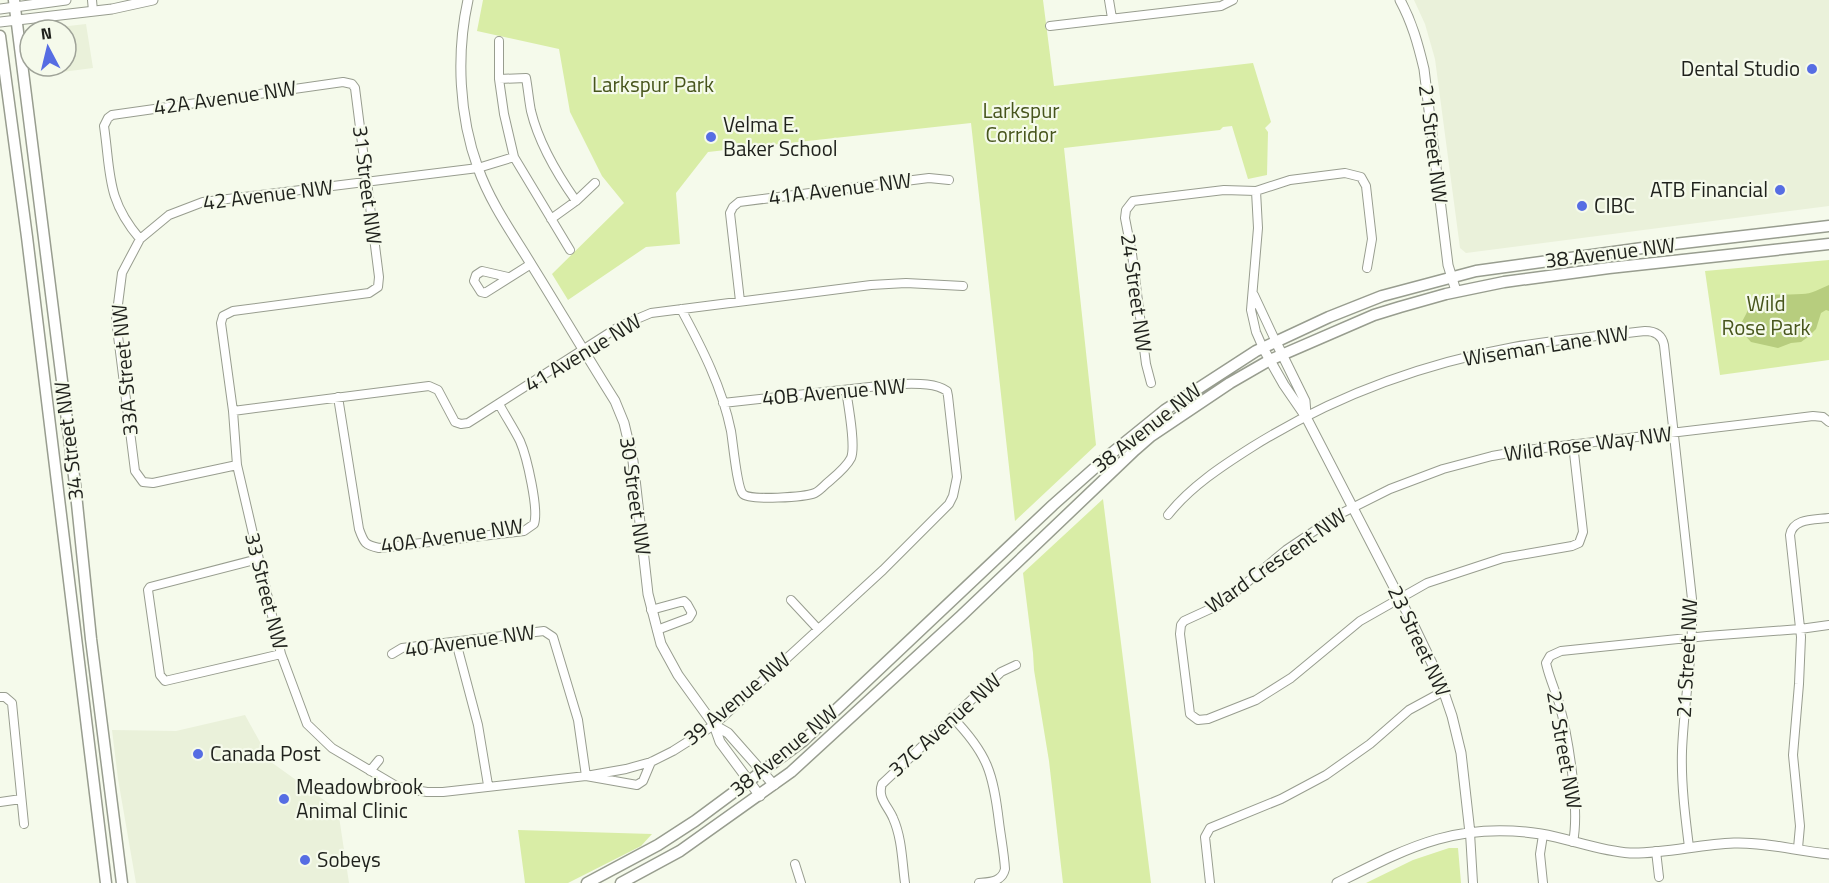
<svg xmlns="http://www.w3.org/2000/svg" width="1829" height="883" font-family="'Titillium Web',sans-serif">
	<rect width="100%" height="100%" fill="#f5faeb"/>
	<path fill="#eaf1da" d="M 1414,0 L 1829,0 L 1829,206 L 1466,253 L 1460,248 L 1435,59 L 1425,24 Z
		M 86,24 L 93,68 L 39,75 L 38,66 L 66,66 L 66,30 L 33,30 Z
		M 245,715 L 271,762 L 338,810 L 349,883 L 136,883 L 118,779 L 112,730 L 176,731 Z"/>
	<path fill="#d9eda6" d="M 483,0 L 1043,0 L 1054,86 L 1253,63 L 1271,122 L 1265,128 L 1268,132 L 1267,175 L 1248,179 L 1232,126 L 1223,127 L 1220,130 L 1064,148 L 1096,445 L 1015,521 L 971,123 L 708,152 L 676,193 L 680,244 L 646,247 L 568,300 L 552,274 L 624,203 L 602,176 L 570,112 L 559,49 L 477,31 Z
		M 1829,260 L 1829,360 L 1720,375 L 1705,271 Z
		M 1103,499 L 1151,883 L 1063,883 L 1049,761 L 1034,670 L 1033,653 L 1023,573 Z
		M 518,830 L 652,834 L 641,846 L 568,883 L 525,883 Z
		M 1449,848 L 1458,848 L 1461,883 L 1366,883 L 1413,860 Z"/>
	<path fill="#b7cd7e" d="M 1829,285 L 1829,311 L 1826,310 L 1821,313 L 1816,329 L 1808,337 L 1801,342 L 1791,343 L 1778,348 L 1751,342 L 1740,330 C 1740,323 1744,319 1747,312 C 1756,289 1781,296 1802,294 C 1811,294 1820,289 1829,285 Z"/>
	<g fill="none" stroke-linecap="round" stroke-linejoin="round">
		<defs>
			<path id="minor" d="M 92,0 L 93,11
				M 1109,0 L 1112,18
				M 1050,26 L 1221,6 L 1233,0
				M 499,79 L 499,41
				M 1256,191 L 1258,228 L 1251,310 L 1256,332 L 1263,348
				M 576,201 L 595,183
				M 551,219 L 576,201 C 557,174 539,144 531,111 C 529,101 528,89 526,78 L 499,79 L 504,114 L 514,157 L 570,250
				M 140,239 L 169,215 L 203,202 L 478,168 L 514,157
				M 508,277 L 482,271 L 476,275 L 474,281 L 481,292 L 485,293 L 531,264
				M 1254,295 L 1276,342
				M 740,301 L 730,213 L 733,207 L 739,202 L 929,178 L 949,180
				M 681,309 C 702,348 722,387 731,431 C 733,443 737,488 743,494 C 750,501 805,497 815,493 C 819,491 823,487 826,484 C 834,477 846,468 851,458 C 856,446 848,404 846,390
				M 1151,383 L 1146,364 L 1132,254 L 1125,218 L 1126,210 L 1133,201 L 1224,190 L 1256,191 L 1290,180 L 1345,173 L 1361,177 L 1366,186 L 1372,239 L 1367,268
				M 338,397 L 359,529 C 364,543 365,545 379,548 L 524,531 L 534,524 C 539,510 527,457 520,441 C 514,429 506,417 499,404
				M 233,411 L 429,386 L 438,390 L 455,422 L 461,424 L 468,423 L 620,326 L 651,313 L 871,285 L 906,283 L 963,286
				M 1573,444 L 1583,532 L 1579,543 L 1572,546 L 1503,558 L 1427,583 L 1360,621 L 1291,678 L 1256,700 L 1208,719 L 1198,720 L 1190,714 L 1180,634 L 1181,625 L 1184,621 L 1221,604 L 1286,550 L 1338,515 L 1390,489 L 1443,469 L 1492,456 L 1527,450 L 1813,416 L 1823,417 L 1829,422
				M 237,465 L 153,483 L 143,482 L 135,471 L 116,320 L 122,273 L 140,239 C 106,199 111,174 104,126 L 108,118 L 112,115 L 343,82 L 352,84 L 355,88 L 379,277 L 378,287 L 369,293 L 233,311 L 223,316 L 221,323 L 233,411 L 237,465 L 281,654 L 307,724 L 332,748 L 398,787 L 427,792 L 443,792 L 586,776 L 626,769 L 651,762 L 673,751 L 714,725 L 883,570 L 949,504 L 953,496 L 957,477 L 948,396 L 947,391 C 934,382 913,384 897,384 L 723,403
				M 1168,515 C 1190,487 1222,466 1252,447 C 1332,397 1421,364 1514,347 C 1557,339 1601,336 1645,331 C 1655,331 1662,335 1664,345 L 1692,599 C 1694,650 1684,700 1682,751 C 1681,783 1685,815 1689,847
				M 258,559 L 150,587 L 148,590 L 160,675 L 165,681 L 281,654
				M 791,600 L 818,629
				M 651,610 L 684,601 L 687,604 L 692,613 L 689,618 L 657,630
				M 456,642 L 478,725 L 488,785
				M 392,654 L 402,648 L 544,631 L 553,637 L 578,720 L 586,776 L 637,785 L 643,781 L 651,762
				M 0,697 L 5,697 L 12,703 L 24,824
				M 952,717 C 988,754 993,773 999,822 C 1001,838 1004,853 1005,869 C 1002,882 990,882 979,883
				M 370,771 L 379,760
				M 0,802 L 21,799
				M 1470,833 L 1473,883
				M 1573,842 C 1580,808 1568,736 1559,703 C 1555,690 1550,679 1547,667 L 1546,663 L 1550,656 L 1561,651 L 1707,636 L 1800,629 L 1829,625
				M 1798,848 L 1800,826 L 1793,755 L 1799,684 L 1801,637 L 1790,535 C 1793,518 1814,520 1829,518
				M 1656,851 L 1659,877
				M 795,864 L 801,883
				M 905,883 C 902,861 902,838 893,818 C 888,806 877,798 882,784 L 1001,672 L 1016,665
				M 1210,883 L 1205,837 L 1210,828 L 1281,799 L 1326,775 L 1370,744 L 1409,710 L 1444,691
				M 1543,883 L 1540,854 L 1543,835"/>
			<path id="tertiary" d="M 468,0 C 456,54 459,116 478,168 C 490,202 512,233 531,264 C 559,309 586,355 615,401 L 624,423 L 633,461 L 648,594 L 661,644 L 678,675 L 714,725 L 720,742 L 760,796
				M 1400,0 C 1412,22 1418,44 1424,69 L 1448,265 L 1456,291
				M 0,9 L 66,0
				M 0,22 L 112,9 L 153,0
				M 1276,342 L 1305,401 L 1306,414
				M 1263,348 L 1284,385 L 1306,417 L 1413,624 L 1439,678 L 1452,716 L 1461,753 L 1470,833
				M 714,725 L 728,733 L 774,785
				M 1337,883 C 1409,847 1457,821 1541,834 C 1571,839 1599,851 1630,853 C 1665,854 1699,844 1734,843 C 1768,842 1796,851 1829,854"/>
			<path id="secondary" d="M 14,0 L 75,484 L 91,639 L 122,883
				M 0,36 L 27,237 L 106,883
				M 587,883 L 658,845 L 695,821 L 803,741 L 1053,505 L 1107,457 L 1165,410 L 1256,351 L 1329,317 L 1382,296 L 1476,271 L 1657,246 L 1829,226
				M 621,883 L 680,851 L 791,772 L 961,616 L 1135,450 L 1151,436 L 1230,383 L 1270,360 L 1374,315 L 1400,307 L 1446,294 L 1504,282 L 1609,268 L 1829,244"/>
		</defs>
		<use href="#minor" stroke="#989d8f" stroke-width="10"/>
		<use href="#tertiary" stroke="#989d8f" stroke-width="11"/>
		<use href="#secondary" stroke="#989d8f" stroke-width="13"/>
		<use href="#minor" stroke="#fff" stroke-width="8"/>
		<use href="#tertiary" stroke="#fff" stroke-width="9"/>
		<use href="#secondary" stroke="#fff" stroke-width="10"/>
	</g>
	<g fill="#566de3" stroke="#f5faeb" stroke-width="2">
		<circle cx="1812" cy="69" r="6"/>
		<circle cx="711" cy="137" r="6"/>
		<circle cx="1780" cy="190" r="6"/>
		<circle cx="1582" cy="206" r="6"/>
		<circle cx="198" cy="754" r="6"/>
		<circle cx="284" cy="799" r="6"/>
		<circle cx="305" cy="860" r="6"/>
	</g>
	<g text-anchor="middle" stroke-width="4.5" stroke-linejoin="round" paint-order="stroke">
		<g font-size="21" fill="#1f211c" stroke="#f5faeb" text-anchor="start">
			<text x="1800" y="76" text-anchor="end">Dental Studio</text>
			<text x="723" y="132">Velma E.<tspan x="723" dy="24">Baker School</tspan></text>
			<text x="1768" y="197" text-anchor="end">ATB Financial</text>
			<text x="1594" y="213">CIBC</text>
			<text x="210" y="761">Canada Post</text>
			<text x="296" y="794">Meadowbrook<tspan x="296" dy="24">Animal Clinic</tspan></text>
			<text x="317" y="867">Sobeys</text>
		</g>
		<g font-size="21" fill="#47551c" stroke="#f5faeb">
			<text x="653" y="92">Larkspur Park</text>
			<text x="1021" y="118">Larkspur<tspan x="1021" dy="24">Corridor</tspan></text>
			<text x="1766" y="311">Wild<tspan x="1766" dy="24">Rose Park</tspan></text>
		</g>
		<g font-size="21" fill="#1f211c" stroke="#f5faeb">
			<text transform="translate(225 98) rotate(-8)" y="7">42A Avenue NW</text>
			<text transform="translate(1433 144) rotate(83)" y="7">21 Street NW</text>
			<text transform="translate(367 185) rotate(83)" y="7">31 Street NW</text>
			<text transform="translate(840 189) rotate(-7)" y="7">41A Avenue NW</text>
			<text transform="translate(268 195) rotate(-7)" y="7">42 Avenue NW</text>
			<text transform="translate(1610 253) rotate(-7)" y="7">38 Avenue NW</text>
			<text transform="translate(1136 293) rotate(82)" y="7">24 Street NW</text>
			<text transform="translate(1546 346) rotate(-9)" y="7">Wiseman Lane NW</text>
			<text transform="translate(583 353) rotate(-31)" y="7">41 Avenue NW</text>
			<text transform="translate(125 370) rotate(-95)" y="7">33A Street NW</text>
			<text transform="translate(834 392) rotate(-5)" y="7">40B Avenue NW</text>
			<text transform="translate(1147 428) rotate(-38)" y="7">38 Avenue NW</text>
			<text transform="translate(69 441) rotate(-97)" y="7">34 Street NW</text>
			<text transform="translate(1588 444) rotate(-7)" y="7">Wild Rose Way NW</text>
			<text transform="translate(635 496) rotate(82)" y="7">30 Street NW</text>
			<text transform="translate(452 536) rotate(-8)" y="7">40A Avenue NW</text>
			<text transform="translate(1276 561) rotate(-35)" y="7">Ward Crescent NW</text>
			<text transform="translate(266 591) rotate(76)" y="7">33 Street NW</text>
			<text transform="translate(470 641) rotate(-8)" y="7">40 Avenue NW</text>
			<text transform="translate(1419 641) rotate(65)" y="7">23 Street NW</text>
			<text transform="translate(1687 658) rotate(-87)" y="7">21 Street NW</text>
			<text transform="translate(737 699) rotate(-40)" y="7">39 Avenue NW</text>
			<text transform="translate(945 725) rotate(-42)" y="7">37C Avenue NW</text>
			<text transform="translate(1564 750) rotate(80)" y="7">22 Street NW</text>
			<text transform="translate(784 751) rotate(-39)" y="7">38 Avenue NW</text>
		</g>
	</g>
	<g transform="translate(48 48) rotate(353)"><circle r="28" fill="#f5faeb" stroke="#9fa398" stroke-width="1.5"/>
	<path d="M0-4.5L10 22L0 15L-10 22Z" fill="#566de3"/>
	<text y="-9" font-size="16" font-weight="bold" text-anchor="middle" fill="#1f211c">N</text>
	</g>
</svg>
